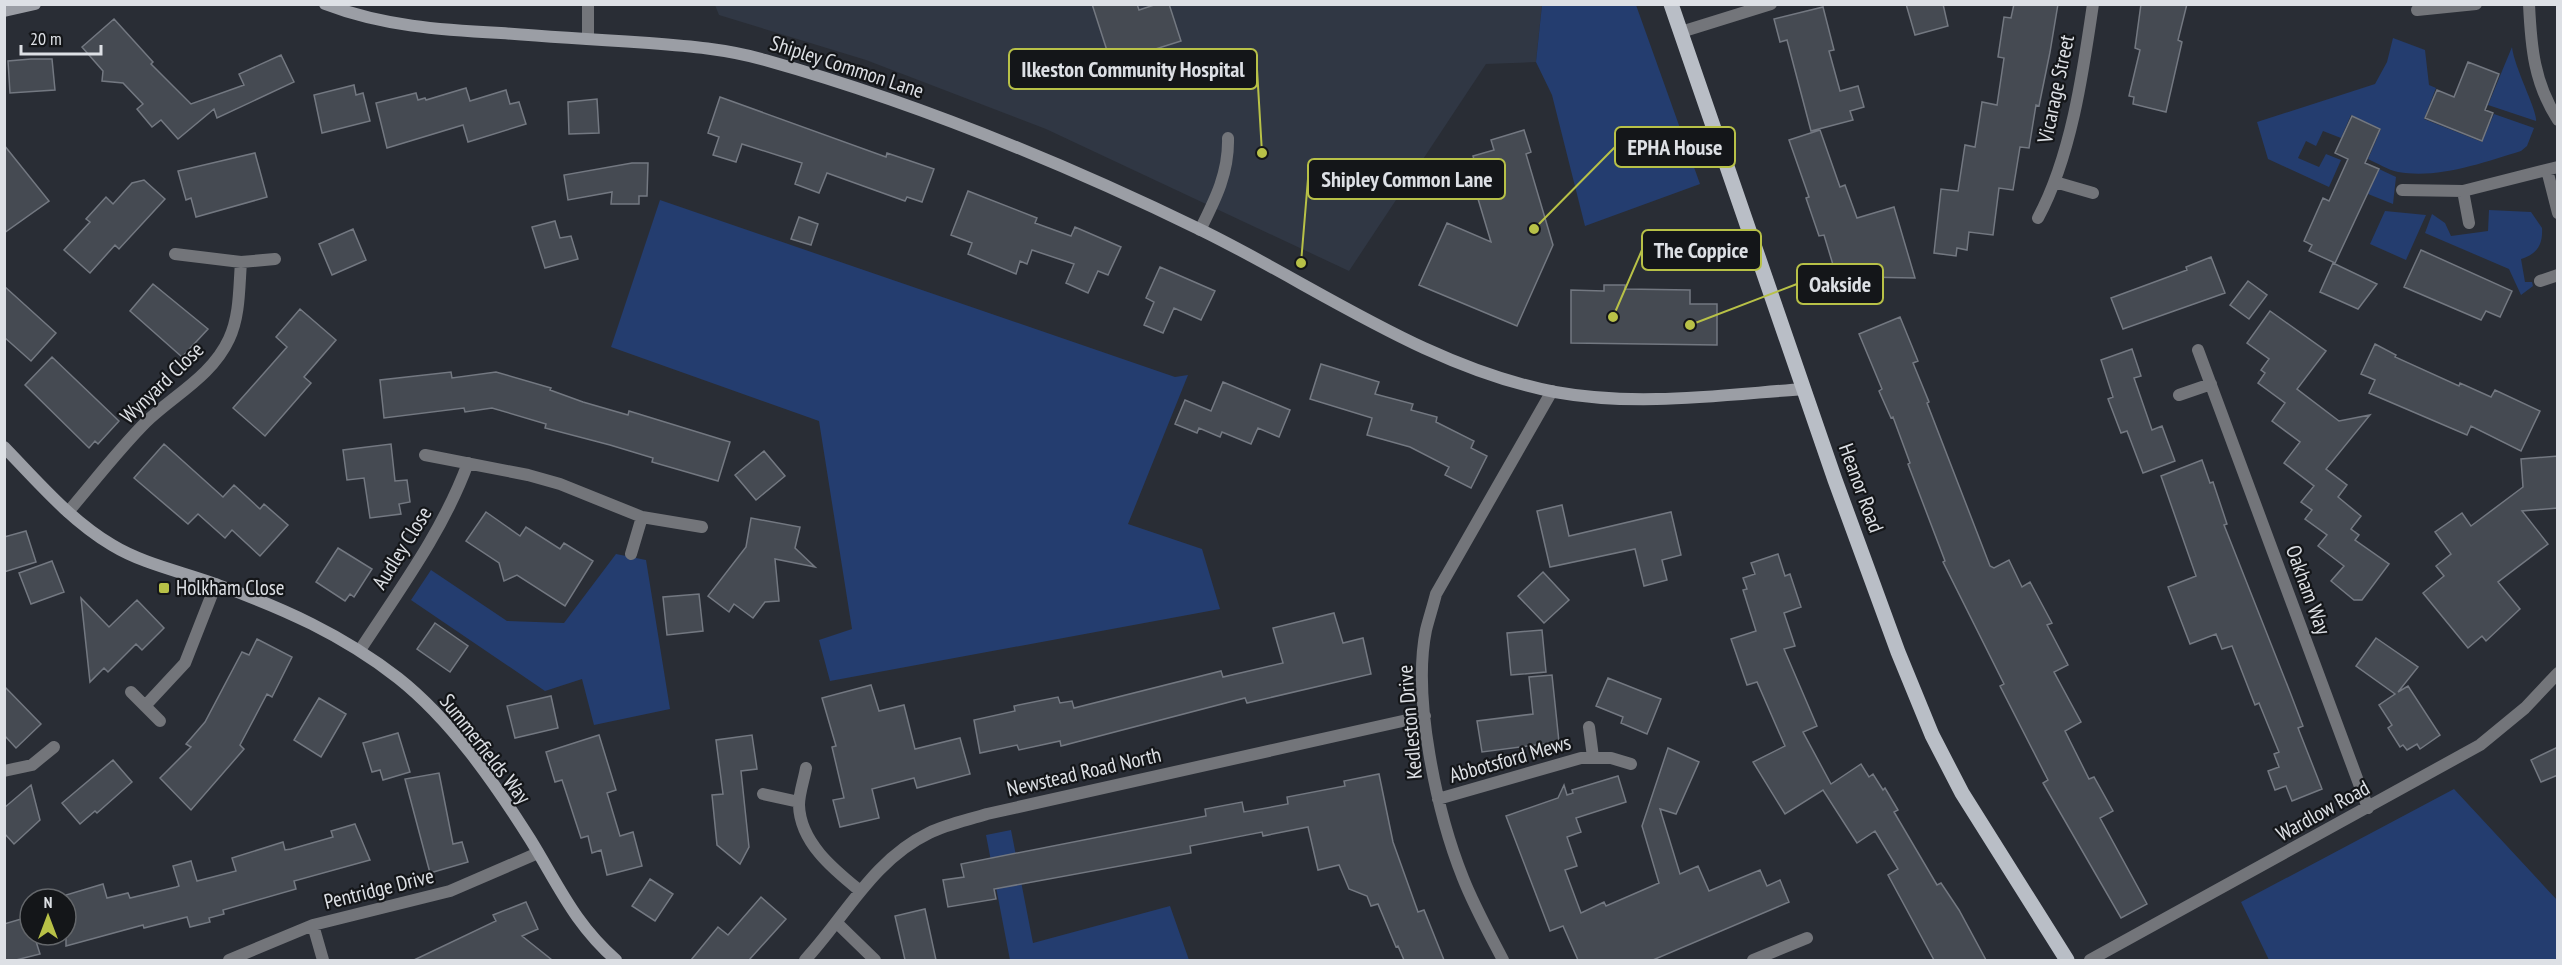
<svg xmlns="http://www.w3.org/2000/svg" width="2562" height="965" font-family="'PT Sans Narrow',sans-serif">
	<rect width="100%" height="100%" fill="#292d35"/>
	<path fill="#303744" d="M 715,5 L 1542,5 L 1536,62 L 1486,64 L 1349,271 L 1046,129 L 866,60 L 719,15 Z"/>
	<path fill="#243d6f" d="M 1542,5 L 1636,5 L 1700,184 L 1585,226 L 1552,95 L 1536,62 Z
		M 2393,38 L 2425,50 L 2429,85 L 2436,88 L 2424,119 L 2482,142 L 2494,114 L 2534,128 L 2527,146 L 2521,151 C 2482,163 2438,179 2398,172 C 2388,170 2377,163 2368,159 L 2381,129 L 2351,115 L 2341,138 L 2323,131 L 2316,146 L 2306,141 L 2298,158 L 2319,167 L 2326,154 L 2341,160 L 2329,187 L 2268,159 L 2257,122 L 2375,84 L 2387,62 Z
		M 2512,47 C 2514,67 2538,112 2536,121 L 2488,105 Z
		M 2379,169 L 2396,177 L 2393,204 L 2368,194 Z
		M 660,200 L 1175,377 L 1188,375 L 1128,524 L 1202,549 L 1220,609 L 830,681 L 819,640 L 852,629 L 819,421 L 611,347 Z
		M 2489,210 L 2531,212 L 2542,228 C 2543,245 2537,254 2521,259 L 2525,282 L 2532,282 L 2533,286 L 2521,295 L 2509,269 L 2425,233 L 2432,214 L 2445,223 L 2451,236 L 2488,231 Z
		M 2385,211 L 2426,215 L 2406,260 L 2370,244 Z
		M 616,554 L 646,560 L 670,709 L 594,725 L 582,679 L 545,691 L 411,600 L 431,570 L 507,621 L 564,623 Z
		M 2454,789 L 2557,900 L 2557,960 L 2269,960 L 2241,902 Z
		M 1011,830 L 1033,943 L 1170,906 L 1189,960 L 1010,960 L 986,835 Z"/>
	<path fill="#454a52" stroke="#737881" stroke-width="1.5" d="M 1092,4 L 1137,4 L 1139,10 L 1157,4 L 1169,4 L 1181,41 L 1111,63 Z
		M 1906,4 L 1943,4 L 1948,26 L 1915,35 Z
		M 2014,4 L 2058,4 L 2050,52 L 2039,106 L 2036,105 L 2029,148 L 2020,147 L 2013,190 L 1999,188 L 1993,235 L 1969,232 L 1967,250 L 1957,248 L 1956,256 L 1934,253 L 1941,189 L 1958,191 L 1965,145 L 1975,147 L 1982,102 L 1997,105 L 2004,58 L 1998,57 L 2004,17 L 2011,18 Z
		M 2141,4 L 2187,4 L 2178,40 L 2182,42 L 2166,112 L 2133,104 L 2134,97 L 2129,96 L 2140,50 L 2135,48 Z
		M 1823,7 L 1834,50 L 1829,51 L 1840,91 L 1858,86 L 1864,107 L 1850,111 L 1853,120 L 1811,131 L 1787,40 L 1780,42 L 1774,19 Z
		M 114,19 L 153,62 L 151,64 L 191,104 L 244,85 L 239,74 L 281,55 L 294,82 L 217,118 L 214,109 L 178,139 L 161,120 L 152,127 L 137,109 L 143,104 L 123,83 L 102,81 L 103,71 L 82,47 Z
		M 31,59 L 52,59 L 55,90 L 10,93 L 8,61 Z
		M 2468,62 L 2499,74 L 2485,110 L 2493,113 L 2482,141 L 2425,118 L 2437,90 L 2454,97 Z
		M 354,85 L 356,95 L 363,93 L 370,121 L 322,133 L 314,95 Z
		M 466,88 L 470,101 L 506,90 L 510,104 L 519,102 L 526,124 L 468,142 L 463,125 L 387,148 L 376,103 L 416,93 L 418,100 L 425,98 L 426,100 Z
		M 720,97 L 886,157 L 887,153 L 934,169 L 922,202 L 907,197 L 905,201 L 827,173 L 819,193 L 795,184 L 802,163 L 742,144 L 736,162 L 713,155 L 719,137 L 708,133 Z
		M 597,99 L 599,133 L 569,134 L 568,102 Z
		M 2352,116 L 2380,129 L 2365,163 L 2379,169 L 2335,263 L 2309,251 L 2312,245 L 2304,241 L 2323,198 L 2329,201 L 2348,159 L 2335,153 Z
		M 1524,130 L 1531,152 L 1526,154 L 1553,245 L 1517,326 L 1419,285 L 1447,223 L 1491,242 L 1472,179 L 1479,177 L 1473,156 L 1494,150 L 1491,140 Z
		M 1820,130 L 1840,187 L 1845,185 L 1857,218 L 1894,207 L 1915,278 L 1862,277 L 1866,291 L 1843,298 L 1824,235 L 1819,236 L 1806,198 L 1809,197 L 1789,140 Z
		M 4,145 L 49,201 L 4,233 Z
		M 255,153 L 267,197 L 196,217 L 191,198 L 186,200 L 178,171 Z
		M 632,163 L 648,163 L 647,196 L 639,196 L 639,204 L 611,204 L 612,192 L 568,200 L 564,175 Z
		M 144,180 L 165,199 L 119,249 L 115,245 L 90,273 L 64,250 L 90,222 L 86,219 L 106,197 L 113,204 L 132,183 Z
		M 968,191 L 1037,218 L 1035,223 L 1071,236 L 1075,227 L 1121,247 L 1108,275 L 1098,271 L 1088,293 L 1066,283 L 1074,264 L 1032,250 L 1027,264 L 1020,261 L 1016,274 L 968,254 L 972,243 L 951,235 Z
		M 799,217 L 818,224 L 811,245 L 791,239 Z
		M 555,221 L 560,238 L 571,236 L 578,259 L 545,268 L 532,227 Z
		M 353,229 L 366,260 L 332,275 L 319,244 Z
		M 2421,250 L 2512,291 L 2500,317 L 2486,311 L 2481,320 L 2404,287 Z
		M 2211,257 L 2225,293 L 2123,329 L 2111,298 L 2187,270 L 2186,267 Z
		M 2333,263 L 2377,284 L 2358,309 L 2320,292 Z
		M 1160,267 L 1215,291 L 1201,320 L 1174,308 L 1163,333 L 1144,325 L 1154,302 L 1146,298 Z
		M 2248,281 L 2267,295 L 2249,319 L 2230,305 Z
		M 153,284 L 208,329 L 182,357 L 130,311 Z
		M 1604,285 L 1625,285 L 1625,289 L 1690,290 L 1690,304 L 1717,304 L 1717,345 L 1571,343 L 1571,290 L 1604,291 Z
		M 4,286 L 56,333 L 31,361 L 4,337 Z
		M 300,309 L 336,340 L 304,377 L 311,383 L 265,436 L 233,408 L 287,347 L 276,337 Z
		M 2270,311 L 2326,351 L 2297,389 L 2339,421 L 2370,415 L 2326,469 L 2347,485 L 2338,497 L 2361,516 L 2351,529 L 2359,535 L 2355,540 L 2389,564 L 2362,600 L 2354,600 L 2331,581 L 2344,566 L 2318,546 L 2327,535 L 2305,519 L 2312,510 L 2301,502 L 2314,486 L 2284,463 L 2300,442 L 2272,421 L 2285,403 L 2258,383 L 2265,373 L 2261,370 L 2269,359 L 2247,343 Z
		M 1900,317 L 1918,361 L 1913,363 L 1929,402 L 1927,403 L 1990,566 L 1994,568 L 2009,560 L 2022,587 L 2030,582 L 2052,623 L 2047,625 L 2068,665 L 2054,672 L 2081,722 L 2065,731 L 2089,779 L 2094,777 L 2113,811 L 2100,818 L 2147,904 L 2121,918 L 2043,783 L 2048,780 L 2000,686 L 2004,684 L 1943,562 L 1945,561 L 1908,464 L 1910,463 L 1893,417 L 1891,418 L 1879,391 L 1882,389 L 1859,334 Z
		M 2375,344 L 2396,355 L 2395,357 L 2459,386 L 2460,383 L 2491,397 L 2495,390 L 2540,411 L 2521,451 L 2471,426 L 2467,435 L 2369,393 L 2375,380 L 2361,374 Z
		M 2132,349 L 2141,376 L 2134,378 L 2152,430 L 2162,426 L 2175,461 L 2143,473 L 2127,431 L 2121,433 L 2108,399 L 2113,397 L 2101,360 Z
		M 52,357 L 119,421 L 98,444 L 95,441 L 89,448 L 25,385 Z
		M 1321,364 L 1379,382 L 1375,394 L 1413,404 L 1411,410 L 1437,417 L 1436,422 L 1474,441 L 1471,448 L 1487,456 L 1471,488 L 1445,475 L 1449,467 L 1410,447 L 1367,435 L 1372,418 L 1310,399 Z
		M 451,372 L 452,378 L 496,372 L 551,388 L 550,390 L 583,402 L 628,415 L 629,411 L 730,442 L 718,481 L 652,462 L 653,458 L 610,445 L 545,428 L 546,424 L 492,408 L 465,412 L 464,408 L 384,418 L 380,380 Z
		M 1223,382 L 1290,410 L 1279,437 L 1258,428 L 1251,444 L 1222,432 L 1220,437 L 1199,428 L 1197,433 L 1175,424 L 1185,400 L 1211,411 Z
		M 164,444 L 223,497 L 234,485 L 260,509 L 264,504 L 288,525 L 260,556 L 232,530 L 225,538 L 198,514 L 188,524 L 134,478 Z
		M 391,444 L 395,481 L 407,480 L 410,502 L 399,504 L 401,514 L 370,518 L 364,478 L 347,480 L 343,450 Z
		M 764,451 L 785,476 L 756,500 L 735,475 Z
		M 2558,456 L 2558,508 L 2522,511 L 2548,544 L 2498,582 L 2520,609 L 2486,641 L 2482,636 L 2468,648 L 2423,593 L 2444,576 L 2436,566 L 2451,554 L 2435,532 L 2462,513 L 2471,526 L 2523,487 L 2521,459 Z
		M 2202,460 L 2210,483 L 2213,482 L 2227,524 L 2224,525 L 2290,692 L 2303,726 L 2298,728 L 2322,789 L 2292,801 L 2286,786 L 2275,790 L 2268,771 L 2279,767 L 2274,754 L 2279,752 L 2259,703 L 2255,705 L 2232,646 L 2222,649 L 2216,634 L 2190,644 L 2168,587 L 2196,576 L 2161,476 Z
		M 1562,505 L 1569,536 L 1671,512 L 1681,555 L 1662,560 L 1667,580 L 1644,586 L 1635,549 L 1550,567 L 1537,511 Z
		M 486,512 L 520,536 L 526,527 L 560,549 L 564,543 L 593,561 L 565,606 L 517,575 L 504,581 L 499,563 L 466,541 Z
		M 751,518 L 800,527 L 795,548 L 815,567 L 775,559 L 779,601 L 765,602 L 753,618 L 734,604 L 729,612 L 708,596 L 746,547 Z
		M 26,531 L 36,562 L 4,572 L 4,537 Z
		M 338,548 L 372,569 L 354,597 L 350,594 L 345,601 L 316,582 Z
		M 1778,554 L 1785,576 L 1790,574 L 1801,607 L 1784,613 L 1795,646 L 1784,649 L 1817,726 L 1803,732 L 1831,784 L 1861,764 L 1869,777 L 1873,774 L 1883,790 L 1885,788 L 1898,810 L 1894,812 L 1937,885 L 1941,883 L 1959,910 L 1986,960 L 1934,960 L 1888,875 L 1898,869 L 1875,831 L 1857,843 L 1823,790 L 1785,814 L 1753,762 L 1785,746 L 1757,682 L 1747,685 L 1731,639 L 1756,631 L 1743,590 L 1747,589 L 1743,578 L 1755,574 L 1751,563 Z
		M 52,561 L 64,592 L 31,604 L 19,573 Z
		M 1543,572 L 1569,600 L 1544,623 L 1518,596 Z
		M 699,594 L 703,631 L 667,635 L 663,597 Z
		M 81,598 L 109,627 L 137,600 L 164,628 L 142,650 L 136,644 L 108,672 L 104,668 L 90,682 Z
		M 1334,613 L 1343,643 L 1363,638 L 1371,674 L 1247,703 L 1245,698 L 1061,746 L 1060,741 L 1019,750 L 1017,745 L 980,753 L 974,720 L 1015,711 L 1014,706 L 1058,697 L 1060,703 L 1072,701 L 1074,708 L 1221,671 L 1223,677 L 1283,663 L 1273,628 Z
		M 435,623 L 468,646 L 450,672 L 417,649 Z
		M 1542,630 L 1546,672 L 1511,675 L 1507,633 Z
		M 2376,638 L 2418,667 L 2398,692 L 2408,686 L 2440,735 L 2420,749 L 2417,744 L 2407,750 L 2403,745 L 2400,747 L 2388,728 L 2392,725 L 2379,705 L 2395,694 L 2356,666 Z
		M 257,639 L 292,657 L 272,697 L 267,694 L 240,745 L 244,749 L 191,810 L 160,778 L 191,747 L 186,744 L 205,722 L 242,652 L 249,655 Z
		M 1552,675 L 1559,742 L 1482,752 L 1477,721 L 1533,714 L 1529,677 Z
		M 1608,678 L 1661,699 L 1647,734 L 1621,723 L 1623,717 L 1596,706 Z
		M 871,685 L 879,711 L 904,705 L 915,749 L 960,738 L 970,774 L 917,788 L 914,778 L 872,789 L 879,818 L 840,827 L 833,800 L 844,798 L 832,747 L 836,746 L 822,698 Z
		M 4,686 L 41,724 L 16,748 L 4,735 Z
		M 551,696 L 558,728 L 515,738 L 507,706 Z
		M 319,698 L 346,714 L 321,757 L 294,740 Z
		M 398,733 L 410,772 L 383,780 L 380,770 L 372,772 L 363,743 Z
		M 599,735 L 616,790 L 607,793 L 620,836 L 633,832 L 642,866 L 607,875 L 601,850 L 592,853 L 588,836 L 581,838 L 562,780 L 555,782 L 546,752 Z
		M 752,735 L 757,769 L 741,771 L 749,847 L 740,864 L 717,845 L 712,795 L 723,794 L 716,740 Z
		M 2558,747 L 2558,775 L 2541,782 L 2531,760 Z
		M 1668,748 L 1699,762 L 1676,814 L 1660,809 L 1680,874 L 1698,866 L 1709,891 L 1760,870 L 1767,886 L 1780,880 L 1789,902 L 1653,960 L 1578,960 L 1563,926 L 1550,931 L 1506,816 L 1558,798 L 1564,785 L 1567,795 L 1573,793 L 1572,790 L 1618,776 L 1626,802 L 1576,818 L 1581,832 L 1567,837 L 1577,866 L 1565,870 L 1581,913 L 1604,902 L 1606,906 L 1659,883 L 1642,826 Z
		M 113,760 L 132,782 L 97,813 L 95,811 L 80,824 L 62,803 Z
		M 439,773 L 453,844 L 462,842 L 468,862 L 430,873 L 405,779 Z
		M 1379,774 L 1393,842 L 1418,912 L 1424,910 L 1444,960 L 1404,960 L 1398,946 L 1396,947 L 1378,904 L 1371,906 L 1367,896 L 1349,889 L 1339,865 L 1318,870 L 1308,827 L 1263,836 L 1262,832 L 1190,846 L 1191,853 L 994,889 L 996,899 L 948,907 L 943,880 L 964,877 L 961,864 L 1206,816 L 1205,809 L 1242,802 L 1244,812 L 1288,804 L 1287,797 L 1345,786 L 1344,781 Z
		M 31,785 L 40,820 L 14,844 L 4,833 L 4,808 Z
		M 355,824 L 370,860 L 294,881 L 296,889 L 223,910 L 224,914 L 209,918 L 210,922 L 190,927 L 187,917 L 144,928 L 143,925 L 66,946 L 66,895 L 103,884 L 107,898 L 128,893 L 130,898 L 176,887 L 179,886 L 173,866 L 191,861 L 197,881 L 236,871 L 232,858 L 283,842 L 285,850 L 291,849 L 333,837 L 331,831 Z
		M 650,879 L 673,894 L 655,921 L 632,906 Z
		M 761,897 L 786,919 L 749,960 L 691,960 L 718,927 L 728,935 Z
		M 526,902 L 538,929 L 522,936 L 552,960 L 414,960 L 496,921 L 493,915 Z
		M 925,909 L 936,960 L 905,960 L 895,916 Z
		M 28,917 L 30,935 L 34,935 L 40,954 L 16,960 L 4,960 L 4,924 Z"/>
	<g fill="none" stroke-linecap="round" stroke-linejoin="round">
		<path stroke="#73757a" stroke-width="12" d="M 2529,4 C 2531,47 2534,83 2558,120
			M 2417,10 L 2476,4
			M 1200,230 C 1215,200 1229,173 1228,138
			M 838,924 L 875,960"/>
		<path stroke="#73757a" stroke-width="12" d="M 588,4 L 588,39
			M 1681,32 L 1771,4
			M 2547,170 L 2558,213
			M 2055,182 L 2093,193
			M 2402,190 L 2463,191 L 2558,167
			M 2463,191 L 2469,223
			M 2038,218 C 2071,157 2083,73 2093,4
			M 175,254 L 241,262 L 275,259
			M 2540,281 L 2558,275
			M 2198,350 L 2368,808
			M 2179,395 L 2211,384
			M 425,455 L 528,475 L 560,484 L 642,517 L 702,527
			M 68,512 C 93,483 118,450 146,422 C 174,395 212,376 229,339 C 240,316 239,287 241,262
			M 631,554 L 642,517
			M 360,650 C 400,589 443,531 468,463
			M 131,692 L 160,721
			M 145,706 L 185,663 L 216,584
			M 1589,727 L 1593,757
			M 806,768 C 804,780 799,793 799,805 C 800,842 833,869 859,890
			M 4,771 L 32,765 L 54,747
			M 763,794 L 799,802
			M 1438,799 L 1581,758 L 1611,758 L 1631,764
			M 313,925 L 323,960
			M 229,960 L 313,925 L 450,891 L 538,853
			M 805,960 C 845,917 873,860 929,833 C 947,824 968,820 987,814 L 1425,716
			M 1503,960 C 1489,933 1474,906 1463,878 C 1437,813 1412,698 1426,630 C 1429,618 1433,606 1436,594 L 1552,391
			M 1753,960 L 1807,938
			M 2090,960 L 2480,745 L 2525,708 L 2558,673"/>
		<path stroke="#9b9ea5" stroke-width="12" d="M 325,4 C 382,26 441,30 501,33 C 551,37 600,40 649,43 C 688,46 727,49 765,60 C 915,102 1061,162 1201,230 C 1316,286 1426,367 1555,392 C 1637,407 1721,395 1804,389
			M 4,11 L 35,4
			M 4,447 C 38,482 70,520 112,545 C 143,564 183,572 218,585 C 283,608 343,635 398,678 C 451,720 494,782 530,839 C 559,886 574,923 616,960"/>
		<path stroke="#b9bec6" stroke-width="15" d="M 1671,4 L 1835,480 L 1898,652 L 1932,735 L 1962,793 L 2067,960"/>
	</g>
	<rect fill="#b8c147" stroke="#141619" stroke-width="2" x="158" y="582" width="12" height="12" rx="3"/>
	<g text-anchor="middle" stroke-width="4.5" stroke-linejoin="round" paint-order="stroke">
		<g font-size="21" fill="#dde0e5" stroke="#141619">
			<text transform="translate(847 67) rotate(18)" y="7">Shipley Common Lane</text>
			<text transform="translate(2056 89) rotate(-78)" y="7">Vicarage Street</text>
			<text transform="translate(162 383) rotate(-44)" y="7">Wynyard Close</text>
			<text transform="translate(1861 488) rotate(70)" y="7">Heanor Road</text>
			<text transform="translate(402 548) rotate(-58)" y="7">Audley Close</text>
			<text transform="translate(2308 590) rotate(70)" y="7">Oakham Way</text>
			<text transform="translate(1410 722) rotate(-95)" y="7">Kedleston Drive</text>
			<text transform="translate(485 749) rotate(52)" y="7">Summerfields Way</text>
			<text transform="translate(1510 759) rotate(-16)" y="7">Abbotsford Mews</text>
			<text transform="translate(1084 772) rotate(-13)" y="7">Newstead Road North</text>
			<text transform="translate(2323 811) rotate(-29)" y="7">Wardlow Road</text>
			<text transform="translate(379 889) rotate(-14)" y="7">Pentridge Drive</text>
		</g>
		<g font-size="21" fill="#dde0e5" stroke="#141619" text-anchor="start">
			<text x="176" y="595">Holkham Close</text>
		</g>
	</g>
	<path fill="none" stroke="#b8c147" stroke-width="2" d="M1262 153L1257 69M1534 229L1615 147M1301 263L1308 179M1613 317L1642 250M1690 325L1797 284"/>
	<g fill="#b8c147" stroke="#141619" stroke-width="2">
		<circle cx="1262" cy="153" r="6"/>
		<circle cx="1534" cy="229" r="6"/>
		<circle cx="1301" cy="263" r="6"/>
		<circle cx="1613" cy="317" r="6"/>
		<circle cx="1690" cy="325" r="6"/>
	</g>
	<g fill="#141619" stroke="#b8c147" stroke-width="2">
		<rect x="1009" y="49" width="248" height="40" rx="6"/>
		<rect x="1615" y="127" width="120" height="40" rx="6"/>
		<rect x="1308" y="159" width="197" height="40" rx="6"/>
		<rect x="1642" y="230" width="119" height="40" rx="6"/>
		<rect x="1797" y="264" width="86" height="40" rx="6"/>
	</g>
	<g font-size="22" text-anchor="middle" font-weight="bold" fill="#dde0e5">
		<text x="1133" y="77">Ilkeston Community Hospital</text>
		<text x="1675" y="155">EPHA House</text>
		<text x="1407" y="187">Shipley Common Lane</text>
		<text x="1701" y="258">The Coppice</text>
		<text x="1840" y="292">Oakside</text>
	</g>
	<rect width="2562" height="965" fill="none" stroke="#dde0e5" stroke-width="12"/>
	<g transform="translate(48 917)"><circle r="28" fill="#141619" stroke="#64676b" stroke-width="1.5"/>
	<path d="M0-4.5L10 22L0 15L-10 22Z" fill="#b8c147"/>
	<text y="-9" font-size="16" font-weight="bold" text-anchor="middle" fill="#dde0e5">N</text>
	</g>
	<path d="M21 45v9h80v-9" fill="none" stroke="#dde0e5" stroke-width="3"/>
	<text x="30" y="45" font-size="18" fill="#dde0e5" stroke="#141619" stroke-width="4.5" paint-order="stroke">20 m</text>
</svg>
